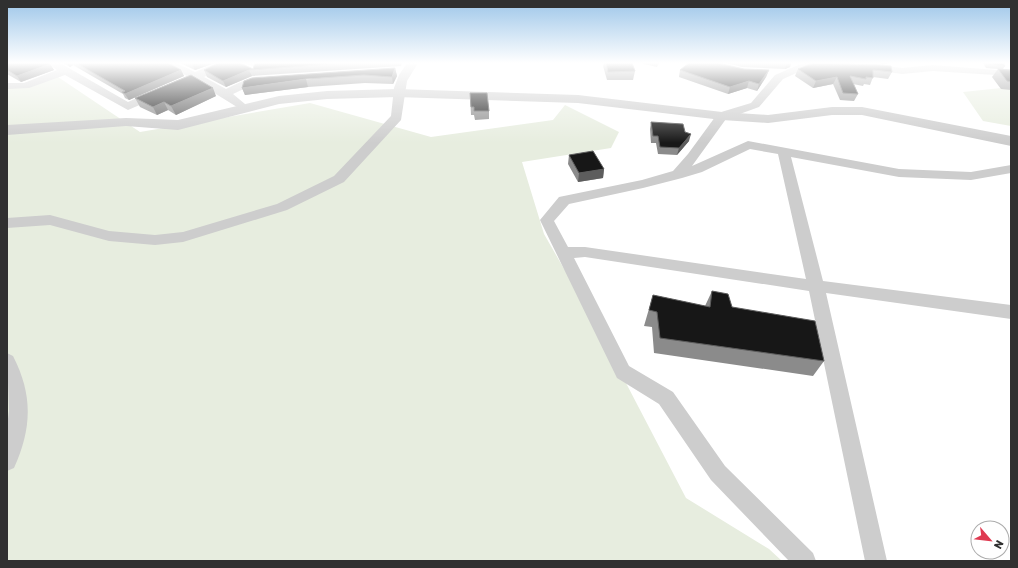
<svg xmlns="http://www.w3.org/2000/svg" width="1018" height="568" font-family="Rubik,sans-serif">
	<rect width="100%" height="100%" fill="#fff"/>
	<path fill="#e7eddf" d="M 58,77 L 140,132 L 310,103 L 431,137 L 553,120 L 565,105 L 619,132 L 611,148 L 522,162 L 544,234 L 591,316 L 686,498 L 769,549 L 782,561 L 7,561 L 7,86 Z
		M 1011,87 L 1011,126 L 983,121 L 963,92 Z"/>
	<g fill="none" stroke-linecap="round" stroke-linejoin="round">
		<path fill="#cdcdcd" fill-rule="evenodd" d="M 47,63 L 60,63 L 128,102 L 187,76 L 163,63 L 176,63 L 195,72 L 216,63 L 230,63 L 204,77 L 226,89 C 235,85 261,70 269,80 L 268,82 L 254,84 L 233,94 L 251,109 L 245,112 L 195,81 L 128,110 L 65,75 L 29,88 L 7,89 L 7,83 L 24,83 L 57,70 Z
			M 247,63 L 282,63 C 276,69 253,69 247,63 Z
			M 407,63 L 418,63 L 407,81 L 401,120 L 344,182 L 287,210 L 183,242 L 155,245 L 109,241 L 50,225 L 7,228 L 7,218 L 50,215 L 109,231 L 155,235 L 183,232 L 277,204 L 334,176 L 391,116 L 394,88 L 399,75 Z
			M 803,63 L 813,63 L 814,65 L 783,79 L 759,107 L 726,119 L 692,166 L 748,141 L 899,169 L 971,172 L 1011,165 L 1011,173 L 971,180 L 899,177 L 791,157 L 823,281 L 1011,305 L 1011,319 L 826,293 L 887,561 L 865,561 L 809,291 L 585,257 L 574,258 L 629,366 L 673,392 L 725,466 L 813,553 L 816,561 L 789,561 L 711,480 L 659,404 L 617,378 L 540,220 L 559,197 L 642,180 L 673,171 L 688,154 L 718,113 L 751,103 L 775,75 ZM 750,149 L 778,154 L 806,279 L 585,247 L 568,247 L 554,221 L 569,204 L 643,188 L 682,178 L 702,172 Z
			M 871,64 L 902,68 L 933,65 L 1008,71 L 1011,72 L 1011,76 L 933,71 L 902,74 L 867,69 L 866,67 L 867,65 Z
			M 7,353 L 13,356 C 33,395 32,428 14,468 L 7,471 L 7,427 L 9,411 Z"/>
		<path fill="#cdcdcd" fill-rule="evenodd" d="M 397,89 L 578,95 L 722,112 L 768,115 L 832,107 L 862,107 L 1011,136 L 1011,146 L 862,115 L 832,115 L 768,123 L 722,120 L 578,103 L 397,97 L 327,99 L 279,104 L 178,130 L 126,126 L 7,135 L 7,125 L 126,118 L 178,120 L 279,96 L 327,91 Z"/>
	</g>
	<path fill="#8b8b8b" d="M 7,63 L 50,64 L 54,70 L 21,82 L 7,74 Z
		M 63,63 L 168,63 L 181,70 L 184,76 L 129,100 L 125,98 L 123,94 L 73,65 L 70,67 Z
		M 180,63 L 215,63 L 195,70 Z
		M 255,63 L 402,63 L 401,66 L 252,76 L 226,87 L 207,77 L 204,70 L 253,69 Z
		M 604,63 L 632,63 L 635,71 L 633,80 L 607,80 L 603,66 Z
		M 640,63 L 659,63 L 657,67 Z
		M 726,63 L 791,63 L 790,67 L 785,69 L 742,67 Z
		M 813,63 L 892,72 L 888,79 L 873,77 L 870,85 L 864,84 L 863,86 L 853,84 L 858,94 L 854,101 L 840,100 L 833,84 L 813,88 L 795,76 L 798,69 Z
		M 874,63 L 887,63 L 887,64 Z
		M 983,63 L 1006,63 L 1004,64 L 1005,66 L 1003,69 L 1011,70 L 1011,90 L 1001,89 L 992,77 L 998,69 L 986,68 Z
		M 395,68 L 397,76 L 393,84 L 365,83 L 308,87 L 245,95 L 242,88 Z
		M 744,69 L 769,70 L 766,77 L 757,91 L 747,88 L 728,94 L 679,77 L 680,70 Z
		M 470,93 L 489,111 L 489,119 L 475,120 L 474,115 L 471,115 Z
		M 216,96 L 176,115 L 168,110 L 157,115 L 140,107 L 135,98 Z
		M 651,122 L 685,132 L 689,141 L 677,155 L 658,154 L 656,143 L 651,143 L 650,129 Z
		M 569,155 L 604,169 L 603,178 L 578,182 L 568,164 Z
		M 712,291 L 732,307 L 824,361 L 813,376 L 654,353 L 652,327 L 644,326 L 653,295 L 705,306 Z"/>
	<path fill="#5d5d5d" d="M 67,63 L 72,63 L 73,65 L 70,67 Z
		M 196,63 L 215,63 L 195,70 L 192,64 Z
		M 787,63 L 791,63 L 790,67 L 785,69 Z
		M 50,64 L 54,70 L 21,82 L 17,76 Z
		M 395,68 L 397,76 L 393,84 L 392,77 Z
		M 181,70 L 184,76 L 129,100 L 125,94 Z
		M 249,70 L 252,76 L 226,87 L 223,81 Z
		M 769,70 L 766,77 L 757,91 L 759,84 Z
		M 837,77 L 833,84 L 813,88 L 816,81 Z
		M 306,79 L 308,87 L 245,95 L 242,88 Z
		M 749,81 L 747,88 L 728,94 L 730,87 Z
		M 213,88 L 216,96 L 176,115 L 171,106 Z
		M 164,102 L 168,110 L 157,115 L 153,107 Z
		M 691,134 L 689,141 L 677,155 L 679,148 Z
		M 604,169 L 603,178 L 578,182 L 579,173 Z"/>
	<path fill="#171717" stroke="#5d5d5d" d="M 7,63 L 49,63 L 50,64 L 17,76 L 7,70 Z
		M 76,63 L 168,63 L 181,70 L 125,94 L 122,92 L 125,91 Z
		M 218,63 L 240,63 L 253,69 L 255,63 L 345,63 L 249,70 L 223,81 L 204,70 Z
		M 606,63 L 632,63 L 635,71 L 608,72 Z
		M 689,63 L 718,63 L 744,69 L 769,70 L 759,84 L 749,81 L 730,87 L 680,70 Z
		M 813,63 L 881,65 L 891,66 L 892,72 L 873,70 L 873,78 L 866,77 L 866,79 L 850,76 L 858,94 L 843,93 L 837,77 L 816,81 L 798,69 Z
		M 988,63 L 1003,63 L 1005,66 L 989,64 Z
		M 395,68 L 392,77 L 364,75 L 306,79 L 242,88 L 244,81 L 252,78 Z
		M 998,69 L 1011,70 L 1011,82 L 1007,81 Z
		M 191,75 L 213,88 L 171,106 L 164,102 L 153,107 L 135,98 Z
		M 470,93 L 487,93 L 489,111 L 474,111 L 474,107 L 471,107 Z
		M 651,122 L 683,124 L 685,132 L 691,134 L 679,148 L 660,147 L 658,136 L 653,136 Z
		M 593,151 L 604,169 L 579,173 L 569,155 Z
		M 712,291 L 728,294 L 732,307 L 815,321 L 824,361 L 660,338 L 657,312 L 649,310 L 653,295 L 710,307 Z"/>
	<linearGradient id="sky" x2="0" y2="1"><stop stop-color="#9dc6e9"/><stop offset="0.44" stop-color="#fff"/><stop offset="1" stop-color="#fff" stop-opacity="0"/></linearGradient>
	<rect width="1018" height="143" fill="url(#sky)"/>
	<rect width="1018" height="568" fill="none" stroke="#303030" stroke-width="16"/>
	<g transform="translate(990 540) rotate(118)"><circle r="19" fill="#ffffff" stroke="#acacac"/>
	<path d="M0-3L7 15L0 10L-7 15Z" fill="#df3a51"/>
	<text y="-6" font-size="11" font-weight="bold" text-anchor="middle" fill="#303030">N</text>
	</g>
</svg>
